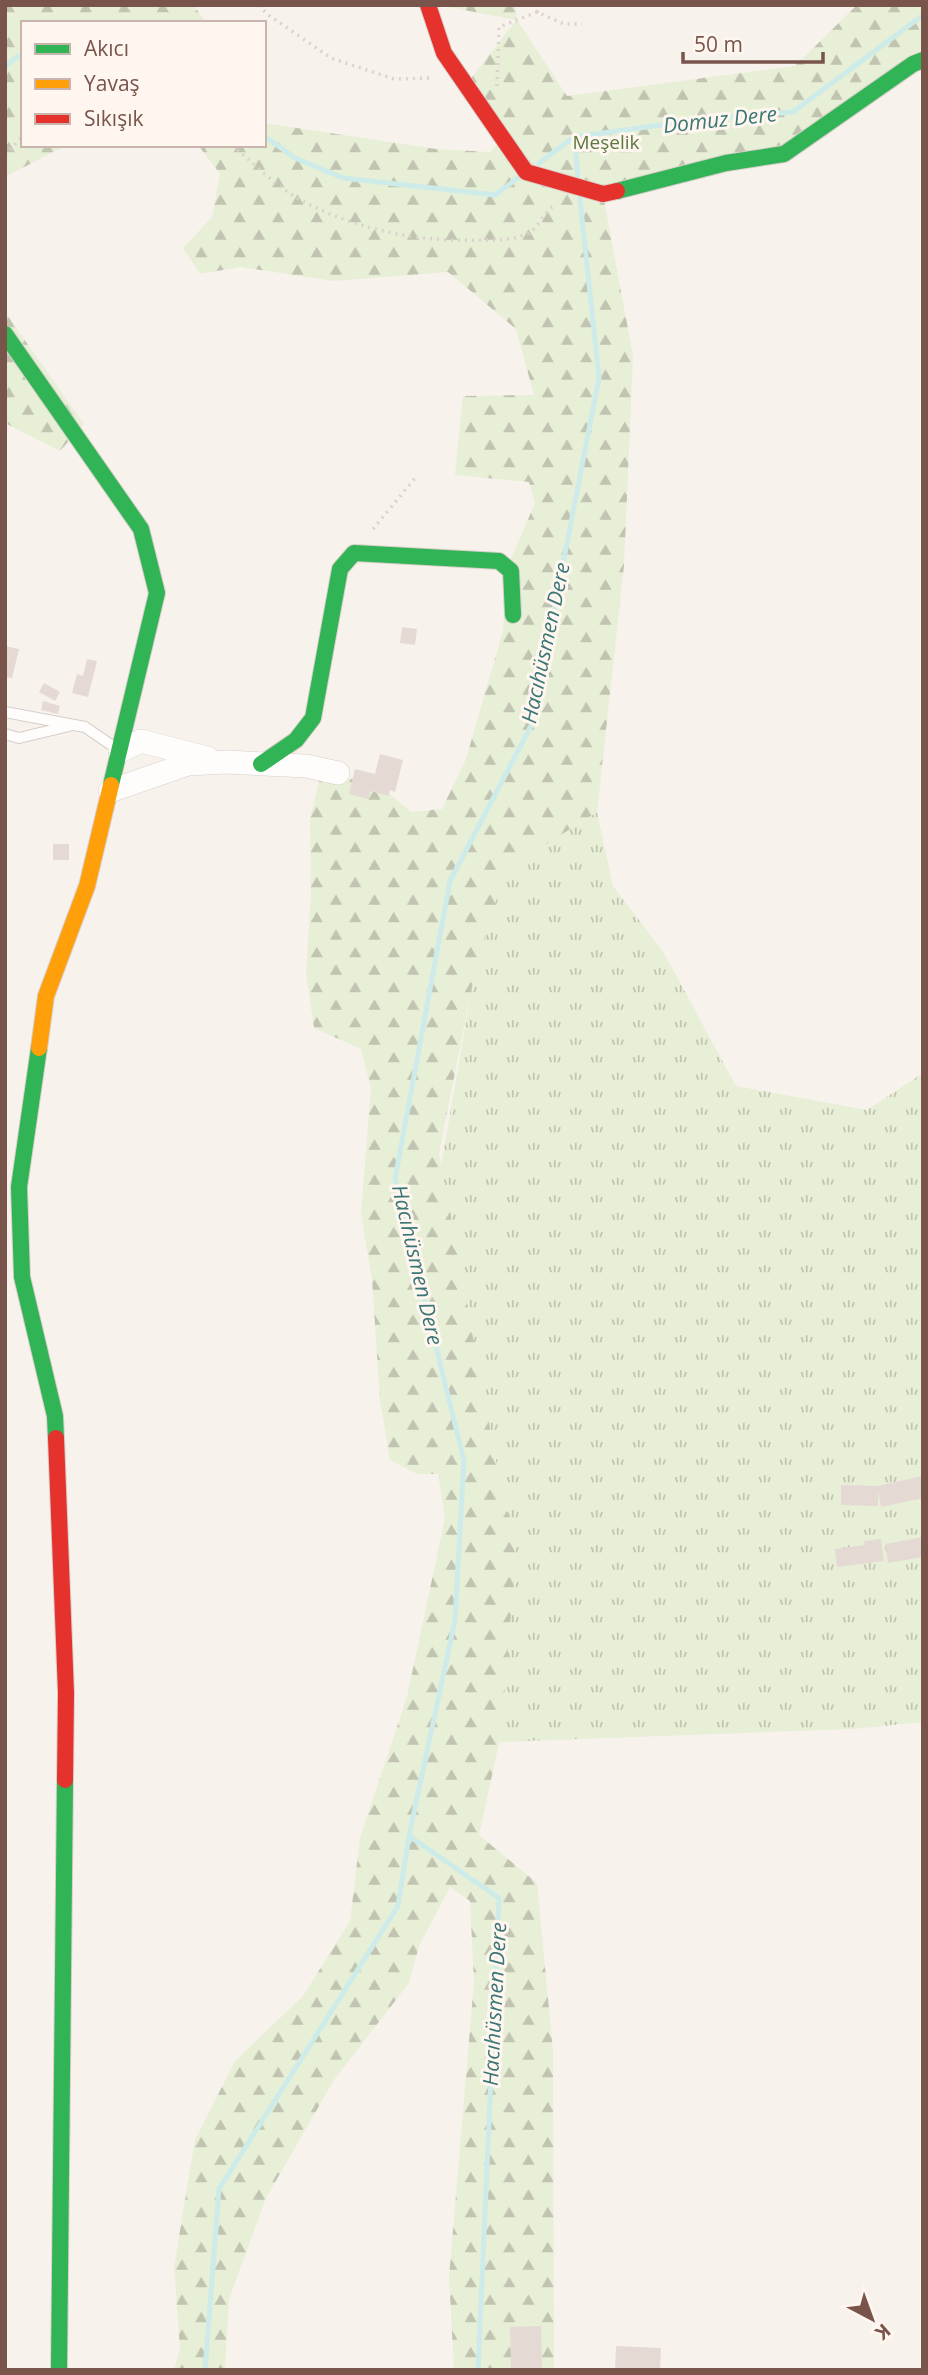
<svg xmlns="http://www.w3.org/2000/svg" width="928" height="2375" font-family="'Open Sans',sans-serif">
	<defs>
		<pattern id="grass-tufts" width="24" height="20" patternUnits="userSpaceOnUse" patternTransform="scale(1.75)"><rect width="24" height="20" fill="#e8efd7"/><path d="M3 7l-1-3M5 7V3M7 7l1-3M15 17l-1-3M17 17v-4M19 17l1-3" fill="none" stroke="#c1c4b0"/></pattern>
		<pattern id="forest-firs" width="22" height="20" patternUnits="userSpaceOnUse" patternTransform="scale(1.75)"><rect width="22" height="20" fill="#e8efd7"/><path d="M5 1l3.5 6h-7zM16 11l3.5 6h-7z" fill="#c1c4b0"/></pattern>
	</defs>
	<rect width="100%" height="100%" fill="#f8f2ed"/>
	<path fill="url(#grass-tufts)" d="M 597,812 L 613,886 L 664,953 L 736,1086 L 867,1110 L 923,1073 L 923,1722 L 853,1729 L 499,1742 L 516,1554 L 496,1461 L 441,1166 L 472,987 L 504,871 Z"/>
	<path fill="url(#forest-firs)" d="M 5,5 L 193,5 L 207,23 L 23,23 L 23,145 L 67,145 L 5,177 Z
		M 437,5 L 515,5 L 517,20 L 567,96 L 795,66 L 857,5 L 923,5 L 923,60 L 784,154 L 603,194 L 633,356 L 624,566 L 597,812 L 504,871 L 472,987 L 439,1153 L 496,1461 L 516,1554 L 501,1734 L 479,1835 L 537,1883 L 553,2051 L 554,2370 L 454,2370 L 449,2277 L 474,1982 L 470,1901 L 450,1887 L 419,1946 L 409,1983 L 334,2080 L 266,2198 L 229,2299 L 225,2370 L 174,2370 L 180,2349 L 174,2267 L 195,2140 L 235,2061 L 303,1996 L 350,1921 L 360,1838 L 407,1697 L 445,1518 L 438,1474 L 417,1474 L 390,1460 L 380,1400 L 372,1280 L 361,1213 L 371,1088 L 361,1049 L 314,1028 L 306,973 L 311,894 L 310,818 L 320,778 L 358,779 L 391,795 L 411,812 L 442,809 L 466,759 L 503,631 L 506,571 L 535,503 L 529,482 L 455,475 L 463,396 L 534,395 L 516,329 L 448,272 L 334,281 L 240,267 L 200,274 L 183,248 L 212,217 L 220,174 L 198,145 L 264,145 L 264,123 L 436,149 L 490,152 L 503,139 L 466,85 L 516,20 Z
		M 5,312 L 84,424 L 60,451 L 5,423 Z"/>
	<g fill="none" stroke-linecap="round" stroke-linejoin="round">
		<path stroke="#cdebe9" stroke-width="5" d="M 5,67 L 16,57 L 23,57
			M 264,136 L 295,158 L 343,178 L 495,195 L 519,177
			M 574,137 L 578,175
			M 539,163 L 574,137 L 705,119 L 793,112 L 923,15
			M 205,2370 L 219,2189 L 398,1906 L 409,1836
			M 478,2370 L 499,1898 L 409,1836 L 455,1620 L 464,1461 L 395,1179 L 450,881 L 532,724 L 599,378 L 580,199"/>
	</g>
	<path fill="#e5d9d4" d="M 402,627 L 417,629 L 415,645 L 400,643 Z
		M 5,646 L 19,649 L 12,678 L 5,677 Z
		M 87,659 L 97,661 L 88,697 L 72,693 L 77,674 L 83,676 Z
		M 44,683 L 60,692 L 55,701 L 39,692 Z
		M 43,701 L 60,706 L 58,714 L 41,710 Z
		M 380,754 L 403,760 L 395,792 L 390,790 L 389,796 L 370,791 L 369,799 L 349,794 L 355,769 L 375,774 Z
		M 53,844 L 69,844 L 69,860 L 53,860 Z
		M 923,1476 L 923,1498 L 881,1507 L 878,1491 L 878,1506 L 841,1505 L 841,1485 L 877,1486 Z
		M 923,1537 L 923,1557 L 888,1563 L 885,1544 Z
		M 881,1539 L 884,1561 L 837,1567 L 835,1549 L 865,1545 L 864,1541 Z
		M 541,2326 L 542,2370 L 511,2370 L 510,2327 Z
		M 616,2346 L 661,2348 L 660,2370 L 615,2370 Z"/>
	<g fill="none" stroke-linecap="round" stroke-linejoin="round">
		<defs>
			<path id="lane" d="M 5,712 L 85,727 L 117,749
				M 5,734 L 19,738 L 69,726"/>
			<path id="street" d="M 120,751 L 141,741 L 207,758
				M 110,791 L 188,764 L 226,762 L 306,766 L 338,773"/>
			<path id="fast" d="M 617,191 L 726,163 L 784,154 L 913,64 L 923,60
				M 5,334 L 141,529 L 157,593 L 111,785
				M 261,764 L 296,740 L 313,718 L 340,569 L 354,553 L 499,561 L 511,571 L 513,615
				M 39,1048 L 19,1187 L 22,1277 L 55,1416 L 56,1438
				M 59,2370 L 65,1780"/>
			<path id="slow" d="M 39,1048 L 46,996 L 87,886 L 111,785"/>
			<path id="jam" d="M 428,5 L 444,53 L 526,172 L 603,194 L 617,191
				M 56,1438 L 66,1693 L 65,1780"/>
		</defs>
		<use href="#lane" stroke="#d7ceca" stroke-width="12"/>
		<use href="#street" stroke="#d7ceca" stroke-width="24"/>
		<use href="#fast" stroke="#d9ceca" stroke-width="18"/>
		<use href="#slow" stroke="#d9ceca" stroke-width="18"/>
		<use href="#jam" stroke="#d9ceca" stroke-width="18"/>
		<path stroke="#dbd1ce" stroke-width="3.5" stroke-dasharray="2 5" stroke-linecap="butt" d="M 259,5 L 267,14 L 331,58 L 394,79 L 432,78
			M 537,12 L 541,5
			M 497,86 L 499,27 L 537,12 L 564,24 L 582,24
			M 232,145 C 251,161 278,188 299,199 C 356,230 417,242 481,240 C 497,240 514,240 529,233 C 539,227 543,212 554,206
			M 5,155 L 23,136
			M 373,529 L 416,477"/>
		<use href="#lane" stroke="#fefdfc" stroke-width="10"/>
		<use href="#street" stroke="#fefdfc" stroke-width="23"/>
		<use href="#fast" stroke="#30b455" stroke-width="16"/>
		<use href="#slow" stroke="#ff9f0a" stroke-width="16"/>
		<use href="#jam" stroke="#e5322d" stroke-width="16"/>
	</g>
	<g text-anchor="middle" stroke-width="6" stroke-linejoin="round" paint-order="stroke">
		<g font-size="19" fill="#59793f" stroke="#fff6ef">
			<text x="606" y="149">Meşelik</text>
		</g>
		<g font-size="21" font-style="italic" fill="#3a7676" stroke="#fff6ef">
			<text transform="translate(720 120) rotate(-6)" y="7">Domuz Dere</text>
			<text transform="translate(546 643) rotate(-78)" y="7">Hacıhüsmen Dere</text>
			<text transform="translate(417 1265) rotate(77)" y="7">Hacıhüsmen Dere</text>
			<text transform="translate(495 2004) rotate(-87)" y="7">Hacıhüsmen Dere</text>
		</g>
	</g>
	<rect width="928" height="2375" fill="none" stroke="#78544b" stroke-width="14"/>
	<rect x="21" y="21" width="245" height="126" fill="#fff6ef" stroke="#c9b5ad" stroke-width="2"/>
	<rect x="35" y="44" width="35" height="10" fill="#30b455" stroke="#c9b5ad" stroke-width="2"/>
	<text x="84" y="56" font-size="21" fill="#78544b">Akıcı</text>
	<rect x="35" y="79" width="35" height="10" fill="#ff9f0a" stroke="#c9b5ad" stroke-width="2"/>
	<text x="84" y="91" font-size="21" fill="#78544b">Yavaş</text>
	<rect x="35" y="114" width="35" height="10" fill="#e5322d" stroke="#c9b5ad" stroke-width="2"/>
	<text x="84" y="126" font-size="21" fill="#78544b">Sıkışık</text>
	<g transform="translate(872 2319) rotate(139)" stroke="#fff6ef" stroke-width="5" paint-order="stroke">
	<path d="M0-5L12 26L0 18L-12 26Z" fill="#78544b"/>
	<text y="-10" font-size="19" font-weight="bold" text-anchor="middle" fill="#78544b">K</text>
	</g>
	<path d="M683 52v10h140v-10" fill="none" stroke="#78544b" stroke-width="3.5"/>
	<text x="694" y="52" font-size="21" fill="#78544b" stroke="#fff6ef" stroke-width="5" paint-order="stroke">50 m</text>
</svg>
